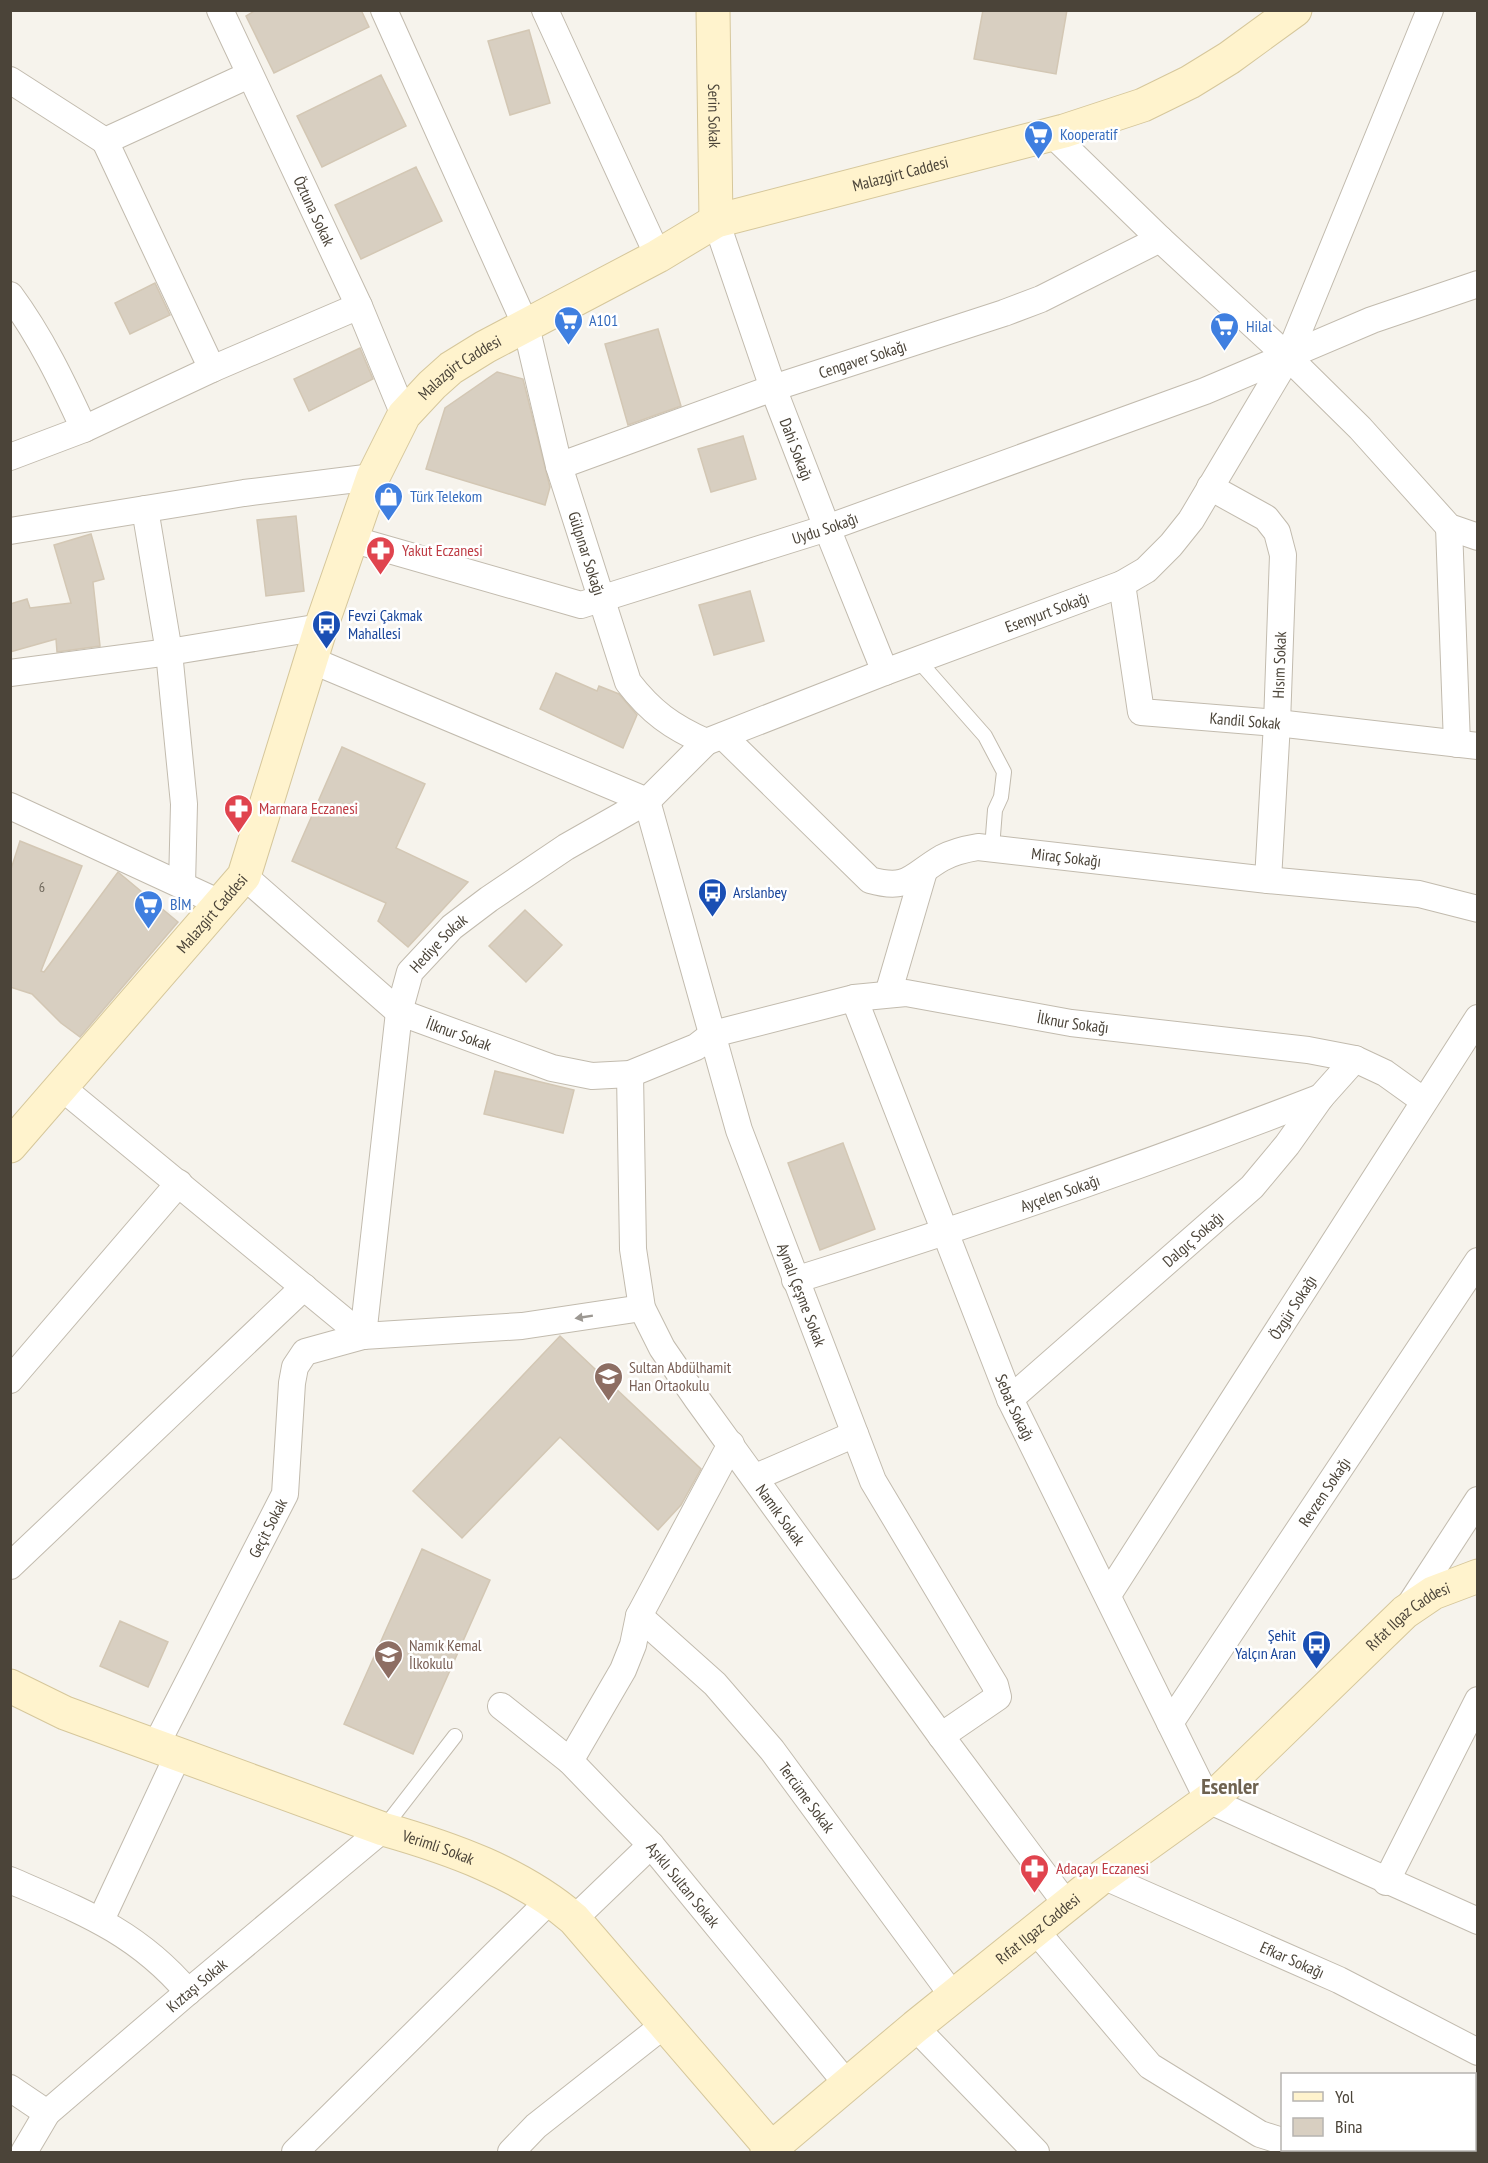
<svg xmlns="http://www.w3.org/2000/svg" width="1488" height="2163" font-family="'PT Sans Narrow',sans-serif">
	<rect width="100%" height="100%" fill="#f6f3ec"/>
	<path fill="#d8cfc1" stroke="#d3c7b4" stroke-width="1.5" d="M 256,10 L 361,10 L 369,27 L 274,73 L 246,16 Z
		M 983,10 L 1067,10 L 1056,74 L 974,59 Z
		M 529,30 L 550,103 L 510,115 L 488,41 Z
		M 381,75 L 406,126 L 322,167 L 297,116 Z
		M 416,167 L 442,221 L 361,259 L 335,205 Z
		M 155,283 L 170,315 L 130,334 L 115,303 Z
		M 658,329 L 681,406 L 628,425 L 605,344 Z
		M 360,348 L 373,379 L 309,411 L 294,379 Z
		M 497,372 L 523,379 L 550,487 L 545,505 L 426,469 L 445,408 Z
		M 743,436 L 756,479 L 711,492 L 698,449 Z
		M 296,516 L 304,591 L 266,596 L 257,520 Z
		M 91,534 L 104,579 L 93,582 L 100,646 L 57,652 L 56,639 L 10,652 L 10,604 L 27,599 L 30,608 L 71,603 L 54,545 Z
		M 750,591 L 764,641 L 714,655 L 699,605 Z
		M 556,673 L 597,691 L 599,686 L 619,694 L 637,715 L 623,748 L 540,709 Z
		M 342,747 L 425,784 L 396,848 L 468,882 L 408,947 L 378,921 L 386,903 L 292,861 Z
		M 20,841 L 82,866 L 41,971 L 44,972 L 118,872 L 178,922 L 80,1037 L 61,1023 L 32,994 L 10,987 L 10,872 Z
		M 525,910 L 562,945 L 526,982 L 489,946 Z
		M 495,1071 L 574,1090 L 563,1133 L 484,1114 Z
		M 843,1143 L 875,1229 L 820,1250 L 788,1163 Z
		M 560,1336 L 701,1469 L 681,1505 L 658,1530 L 560,1437 L 462,1538 L 413,1491 Z
		M 422,1549 L 490,1580 L 413,1754 L 344,1724 Z
		M 120,1621 L 168,1642 L 148,1687 L 100,1666 Z"/>
	<g fill="none" stroke-linecap="round" stroke-linejoin="round">
		<defs>
			<path id="lane" d="M 918,660 L 985,736 L 1004,772 L 1001,797 L 995,810 L 992,848
				M 383,1829 L 455,1736"/>
			<g id="street">
				<path id="s1" d="M 220,10 L 359,306 L 404,415"/>
				<path id="s2" d="M 384,10 L 526,326 L 559,466 L 628,682 C 651,712 672,727 706,742"/>
				<path d="M 545,10 L 658,256"/>
				<path d="M 10,80 L 105,141 L 249,75"/>
				<path d="M 1052,134 L 1160,239 L 1288,357 L 1360,428 L 1449,527 L 1478,537"/>
				<path d="M 105,141 L 212,369"/>
				<path id="s3" d="M 716,221 L 773,388 L 827,528 L 885,672"/>
				<path d="M 10,295 C 41,337 63,383 84,429"/>
				<path d="M 10,457 L 84,429 L 212,369 L 359,306"/>
				<path id="s4" d="M 559,466 L 773,388 L 1004,313 L 1041,299 L 1160,239"/>
				<path d="M 1210,487 L 1266,518 L 1277,532 L 1283,555 L 1277,723 L 1268,880"/>
				<path d="M 145,509 L 169,652 L 184,804 L 182,885"/>
				<path d="M 1449,527 L 1457,744"/>
				<path d="M 10,531 L 244,493 L 373,477"/>
				<path id="s5" d="M 351,539 L 581,605 L 827,528 L 1205,391 L 1372,320 L 1478,284"/>
				<path id="s6" d="M 1122,584 L 1141,712 L 1277,723 L 1478,746"/>
				<path d="M 311,660 L 647,801"/>
				<path d="M 10,673 L 169,652 L 321,627"/>
				<path id="s7" d="M 723,736 L 870,880 C 909,891 911,876 942,858 C 953,852 966,849 978,847 L 1268,880 L 1419,894 L 1478,909"/>
				<path id="s8" d="M 647,801 L 739,1130 L 873,1481 L 995,1685 L 998,1697 L 941,1736"/>
				<path d="M 10,806 L 220,903"/>
				<path id="s9" d="M 244,876 L 399,1012 L 552,1068 L 592,1076 L 630,1074 L 696,1047 L 713,1034 L 854,998 L 906,993 L 1071,1023 L 1308,1050 L 1355,1059 L 1385,1073 L 1424,1101"/>
				<path d="M 888,994 L 924,871"/>
				<path id="s10" d="M 854,998 L 1010,1399 L 1208,1800 L 1478,1921"/>
				<path id="s11" d="M 630,1074 L 633,1249 L 642,1308 L 662,1348 L 697,1399 L 941,1736 L 1067,1905"/>
				<path d="M 61,1087 L 363,1336"/>
				<path id="s12" d="M 795,1280 C 972,1225 1148,1164 1321,1097"/>
				<path id="s13" d="M 363,1336 L 399,1012 L 410,972 L 452,927 L 489,899 L 566,847 L 647,801 L 706,742 L 885,672 L 1122,584 L 1146,570 L 1171,545 L 1191,520 L 1288,357 L 1430,10"/>
				<path d="M 10,1380 L 179,1183"/>
				<path id="s14" d="M 1010,1399 L 1252,1187 L 1287,1145 L 1321,1097 L 1355,1059"/>
				<path d="M 756,1477 L 855,1434"/>
				<path d="M 10,1566 L 304,1287"/>
				<path id="s15" d="M 1108,1595 L 1478,1018"/>
				<path d="M 1409,1606 L 1478,1500"/>
				<path id="s16" d="M 639,1616 L 715,1684 L 772,1750 L 953,1996"/>
				<path id="s17" d="M 501,1706 L 570,1761 L 651,1845 L 847,2084"/>
				<path id="s18" d="M 1170,1723 L 1478,1261"/>
				<path id="s19" d="M 156,1745 L 285,1494 L 292,1383 L 295,1367 L 305,1352 L 363,1336 L 522,1326 L 642,1308"/>
				<path d="M 570,1761 L 623,1670 L 633,1645 L 639,1616 L 731,1444"/>
				<path id="s20" d="M 1103,1876 L 1339,1980 L 1478,2052"/>
				<path d="M 10,1880 C 81,1911 136,1931 188,1992"/>
				<path d="M 1386,1882 L 1478,1700"/>
				<path d="M 574,1919 L 651,1845"/>
				<path d="M 101,1920 L 178,1755"/>
				<path d="M 1036,1931 L 1150,2066 L 1260,2134 L 1282,2141"/>
				<path d="M 915,2027 L 1036,2152"/>
				<path d="M 10,2088 L 47,2113"/>
				<path d="M 1309,2150 L 1318,2152"/>
				<path id="s21" d="M 24,2152 L 47,2113 L 188,1992 L 383,1829"/>
				<path d="M 295,2152 L 550,1900"/>
				<path d="M 511,2152 L 536,2126 L 664,2025"/>
			</g>
			<g id="secondary">
				<path id="s22" d="M 713,10 L 716,221"/>
				<path id="s23" d="M 10,1146 L 244,876 L 321,627 L 373,477 L 404,415 L 432,385 L 451,368 L 485,347 L 658,256 L 716,221 L 1064,131 L 1143,105 L 1190,82 L 1229,58 L 1295,10"/>
				<path id="s24" d="M 10,1686 L 65,1713 L 383,1829 C 450,1848 521,1873 574,1919 L 771,2148"/>
				<path id="s25" d="M 767,2152 L 915,2027 L 1103,1876 L 1217,1794 L 1405,1612 L 1433,1593 L 1478,1576"/>
			</g>
		</defs>
		<use href="#lane" stroke="#c2bbae" stroke-width="16"/>
		<use href="#street" stroke="#c2bbae" stroke-width="28"/>
		<use href="#secondary" stroke="#d6c79b" stroke-width="35"/>
		<use href="#lane" stroke="#fff" stroke-width="14"/>
		<use href="#street" stroke="#fff" stroke-width="26"/>
		<use href="#secondary" stroke="#fff3cd" stroke-width="33"/>
	</g>
	<defs><path id="oneway-solid" d="M-6-.8H1V-3.2L6.5 0L1 3.2V.8H-6Z" transform="scale(1.5)"/></defs>
	<use fill="#9c9892" href="#oneway-solid" transform="translate(584 1317) rotate(171)"/>
	<defs>
		<symbol id="supermarket-pin" viewBox="-11 -11 22 30"><path d="M0 17L-7.5 6A9.5 9.5 0 1 1 7.5 6Z" fill="#3f7fe0" stroke="#fff"/><path d="M-6-5.5h2.5l.6 2H6L4.5 2H-2.5L-4.4-4H-6ZM-1.5 3.2a1.3 1.3 0 1 0 .1 0ZM3 3.2a1.3 1.3 0 1 0 .1 0Z" fill="#fff"/></symbol>
		<symbol id="shop-pin" viewBox="-11 -11 22 30"><path d="M0 17L-7.5 6A9.5 9.5 0 1 1 7.5 6Z" fill="#3f7fe0" stroke="#fff"/><path d="M-5-2.5h2.3a2.7 3.5 0 0 1 5.4 0H5L5.5 6h-11ZM-1.5-2.5h3a1.5 2.3 0 0 0-3 0Z" fill="#fff"/></symbol>
		<symbol id="pharmacy-pin" viewBox="-11 -11 22 30"><path d="M0 17L-7.5 6A9.5 9.5 0 1 1 7.5 6Z" fill="#e0444e" stroke="#fff"/><path d="M-2-6h4v4h4v4h-4v4h-4v-4h-4v-4h4Z" fill="#fff"/></symbol>
		<symbol id="bus-pin" viewBox="-11 -11 22 30"><path d="M0 17L-7.5 6A9.5 9.5 0 1 1 7.5 6Z" fill="#1a4fb4" stroke="#fff"/><path d="M-5-6H5V4H4V6H2V4H-2V6H-4V4H-5ZM-3.5-4V0h7V-4ZM-3.5 1.2v1.5H-2V1.2ZM2 1.2v1.5H3.5V1.2Z" fill="#fff"/></symbol>
		<symbol id="school-pin" viewBox="-11 -11 22 30"><path d="M0 17L-7.5 6A9.5 9.5 0 1 1 7.5 6Z" fill="#8d6e63" stroke="#fff"/><path d="M0-5L7-2L0 1L-7-2ZM-4 1L0 2.5L4 1V4Q0 6-4 4Z" fill="#fff"/></symbol>
	</defs>
	<g fill-rule="evenodd">
		<use href="#supermarket-pin" x="1022" y="118" width="33" height="45"/>
		<use href="#supermarket-pin" x="552" y="304" width="33" height="45"/>
		<use href="#supermarket-pin" x="1208" y="310" width="33" height="45"/>
		<use href="#shop-pin" x="372" y="480" width="33" height="45"/>
		<use href="#pharmacy-pin" x="364" y="534" width="33" height="45"/>
		<use href="#bus-pin" x="310" y="608" width="33" height="45"/>
		<use href="#pharmacy-pin" x="222" y="792" width="33" height="45"/>
		<use href="#bus-pin" x="696" y="876" width="33" height="45"/>
		<use href="#supermarket-pin" x="132" y="888" width="33" height="45"/>
		<use href="#school-pin" x="592" y="1360" width="33" height="45"/>
		<use href="#bus-pin" x="1300" y="1628" width="33" height="45"/>
		<use href="#school-pin" x="372" y="1638" width="33" height="45"/>
		<use href="#pharmacy-pin" x="1018" y="1852" width="33" height="45"/>
	</g>
	<g text-anchor="middle" stroke-width="5" stroke-linejoin="round" paint-order="stroke">
		<g font-size="14" fill="#6e675b">
			<text x="42" y="892">6</text>
		</g>
		<g font-size="16" fill="#4b4439" stroke="#fff">
			<text dy="6" stroke="none"><textPath href="#s22" startOffset="106">Serin Sokak</textPath></text>
			<text dy="6" stroke="none"><textPath href="#s23" startOffset="1406">Malazgirt Caddesi</textPath></text>
			<text dy="6" stroke="none"><textPath href="#s1" startOffset="222">Öztuna Sokak</textPath></text>
			<text dy="6" stroke="none"><textPath href="#s4" startOffset="322">Cengaver Sokağı</textPath></text>
			<text dy="6" stroke="none"><textPath href="#s23" startOffset="920">Malazgirt Caddesi</textPath></text>
			<text dy="6" stroke="none"><textPath href="#s3" startOffset="242">Dahi Sokağı</textPath></text>
			<text dy="6" stroke="none"><textPath href="#s5" startOffset="495">Uydu Sokağı</textPath></text>
			<text dy="6" stroke="none"><textPath href="#s2" startOffset="582">Gülpınar Sokağı</textPath></text>
			<text dy="6" stroke="none"><textPath href="#s13" startOffset="1110">Esenyurt Sokağı</textPath></text>
			<text transform="translate(1279 665) rotate(-88)" y="6">Hısım Sokak</text>
			<text dy="6" stroke="none"><textPath href="#s6" startOffset="234">Kandil Sokak</textPath></text>
			<text dy="6" stroke="none"><textPath href="#s7" startOffset="412">Miraç Sokağı</textPath></text>
			<text dy="6" stroke="none"><textPath href="#s23" startOffset="308">Malazgirt Caddesi</textPath></text>
			<text dy="6" stroke="none"><textPath href="#s13" startOffset="408">Hediye Sokak</textPath></text>
			<text dy="6" stroke="none"><textPath href="#s9" startOffset="908">İlknur Sokağı</textPath></text>
			<text dy="6" stroke="none"><textPath href="#s9" startOffset="270">İlknur Sokak</textPath></text>
			<text dy="6" stroke="none"><textPath href="#s12" startOffset="279">Ayçelen Sokağı</textPath></text>
			<text dy="6" stroke="none"><textPath href="#s14" startOffset="243">Dalgıç Sokağı</textPath></text>
			<text dy="6" stroke="none"><textPath href="#s8" startOffset="518">Aynalı Çeşme Sokak</textPath></text>
			<text dy="6" stroke="none"><textPath href="#s15" startOffset="342">Özgür Sokağı</textPath></text>
			<text dy="6" stroke="none"><textPath href="#s10" startOffset="440">Sebat Sokağı</textPath></text>
			<text dy="6" stroke="none"><textPath href="#s18" startOffset="278">Revzen Sokağı</textPath></text>
			<text dy="6" stroke="none"><textPath href="#s11" startOffset="484">Namık Sokak</textPath></text>
			<text dy="6" stroke="none"><textPath href="#s19" startOffset="244">Geçit Sokak</textPath></text>
			<text dy="6" stroke="none"><textPath href="#s25" startOffset="837">Rıfat Ilgaz Caddesi</textPath></text>
			<text dy="6" stroke="none"><textPath href="#s16" startOffset="248">Tercüme Sokak</textPath></text>
			<text dy="6" stroke="none"><textPath href="#s24" startOffset="458">Verimli Sokak</textPath></text>
			<text dy="6" stroke="none"><textPath href="#s17" startOffset="256">Aşıklı Sultan Sokak</textPath></text>
			<text dy="6" stroke="none"><textPath href="#s25" startOffset="351">Rıfat Ilgaz Caddesi</textPath></text>
			<text dy="6" stroke="none"><textPath href="#s20" startOffset="207">Efkar Sokağı</textPath></text>
			<text dy="6" stroke="none"><textPath href="#s21" startOffset="242">Kıztaşı Sokak</textPath></text>
		</g>
		<g font-size="16" fill="#366cbe" stroke="#fff" text-anchor="start">
			<text x="1060" y="140">Kooperatif</text>
			<text x="589" y="326">A101</text>
			<text x="1246" y="332">Hilal</text>
			<text x="410" y="502">Türk Telekom</text>
			<text x="170" y="910">BİM</text>
		</g>
		<g font-size="16" fill="#be3a42" stroke="#fff" text-anchor="start">
			<text x="402" y="556">Yakut Eczanesi</text>
			<text x="259" y="814">Marmara Eczanesi</text>
			<text x="1056" y="1874">Adaçayı Eczanesi</text>
		</g>
		<g font-size="16" fill="#164399" stroke="#fff" text-anchor="start">
			<text x="348" y="621">Fevzi Çakmak<tspan x="348" dy="18">Mahallesi</tspan></text>
			<text x="733" y="898">Arslanbey</text>
			<text x="1296" y="1641" text-anchor="end">Şehit<tspan x="1296" dy="18">Yalçın Aran</tspan></text>
		</g>
		<g font-size="16" fill="#785e54" stroke="#fff" text-anchor="start">
			<text x="629" y="1373">Sultan Abdülhamit<tspan x="629" dy="18">Han Ortaokulu</tspan></text>
			<text x="409" y="1651">Namık Kemal<tspan x="409" dy="18">İlkokulu</tspan></text>
		</g>
		<g font-size="22" font-weight="bold" fill="#6e6250" stroke="#fff">
			<text x="1230" y="1794">Esenler</text>
		</g>
	</g>
	<rect width="1488" height="2163" fill="none" stroke="#4b4439" stroke-width="24"/>
	<rect x="1281" y="2073" width="195" height="78" fill="#ffffff" stroke="#b7b4b0" stroke-width="1.5"/>
	<rect x="1293" y="2092" width="30" height="9" fill="#fff3cd" stroke="#b7b4b0" stroke-width="1.5"/>
	<text x="1335" y="2103" font-size="18" fill="#4b4439">Yol</text>
	<rect x="1293" y="2118" width="30" height="18" fill="#d8cfc1" stroke="#b7b4b0" stroke-width="1.5"/>
	<text x="1335" y="2133" font-size="18" fill="#4b4439">Bina</text>
</svg>
